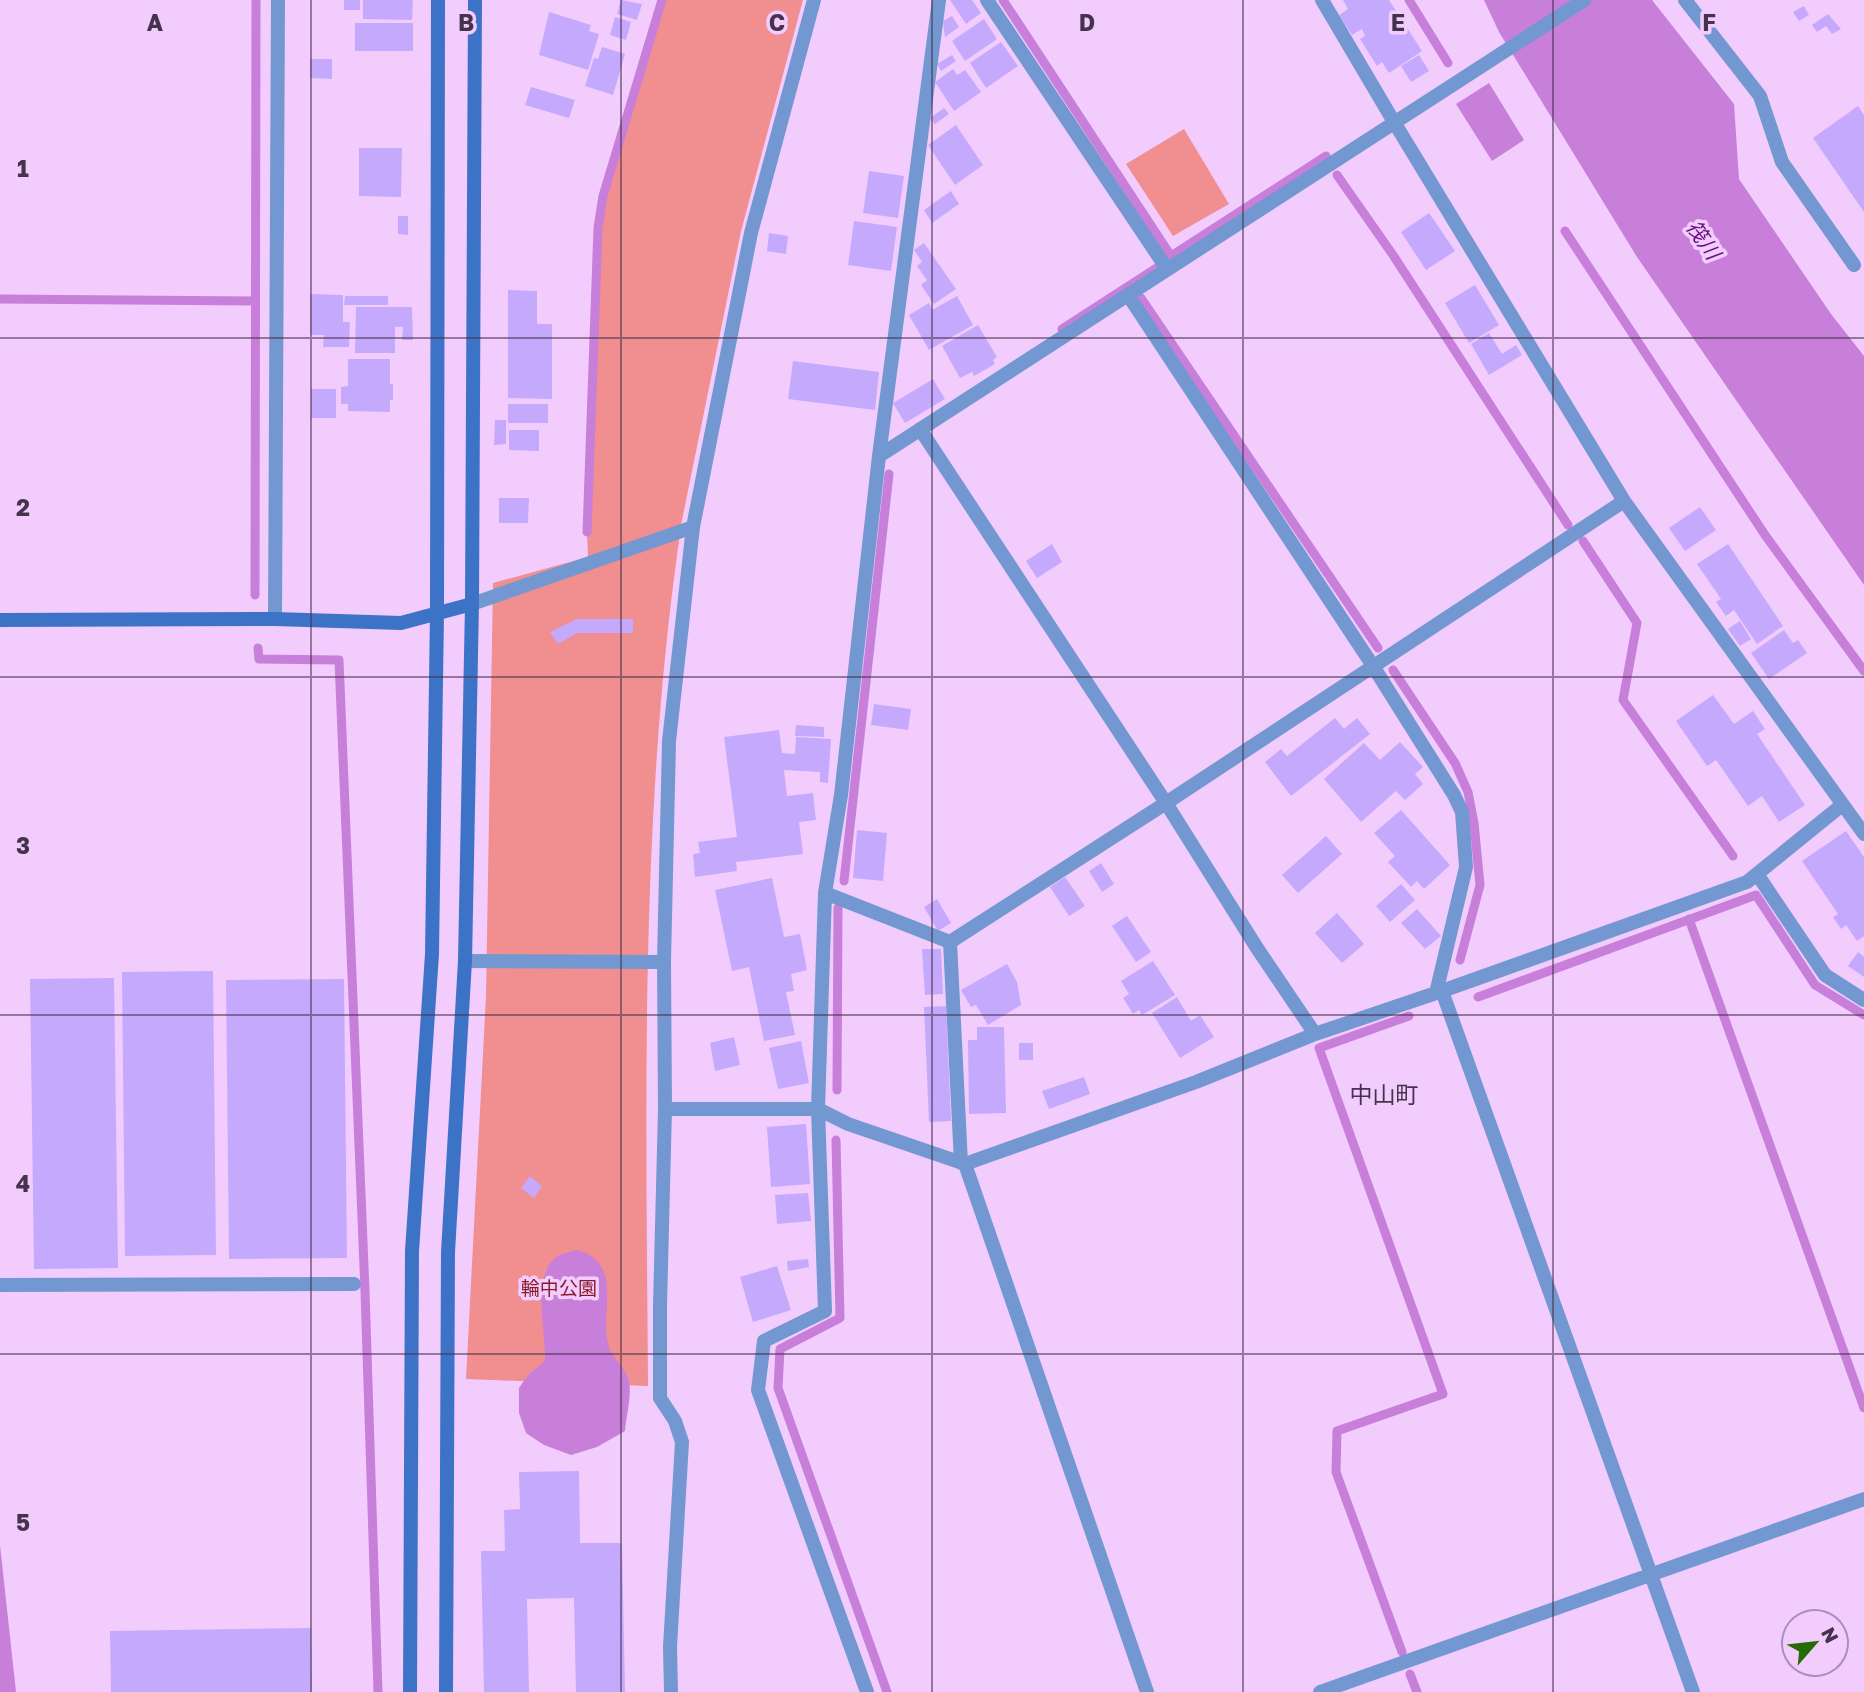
<svg xmlns="http://www.w3.org/2000/svg" width="1864" height="1692" font-family="'Golos Text','Noto Sans JP',sans-serif">
	<rect width="100%" height="100%" fill="#f3ccfe"/>
	<path fill="#f08e90" d="M 662,0 L 803,0 L 741,231 L 682,520 C 639,807 646,1097 648,1386 L 466,1379 L 486,996 L 493,583 L 588,557 L 587,532 L 598,228 L 603,196 Z
		M 1184,129 L 1229,204 L 1173,236 L 1126,164 Z"/>
	<path fill="#c77fda" d="M 1484,0 L 1652,0 L 1734,104 L 1739,179 L 1831,314 L 1864,356 L 1864,585 L 1637,257 L 1499,32 Z
		M 1489,83 L 1524,140 L 1492,161 L 1456,104 Z
		M 577,1250 C 624,1263 600,1310 608,1344 C 611,1358 627,1368 629,1382 C 632,1394 626,1418 625,1431 L 597,1447 L 571,1455 L 544,1445 L 526,1433 L 519,1413 L 519,1388 L 528,1375 L 545,1361 C 546,1333 533,1283 552,1261 C 558,1254 569,1252 577,1250 Z
		M 0,1545 L 16,1692 L 0,1692 Z"/>
	<g fill="none" stroke-linecap="round" stroke-linejoin="round">
		<path stroke="#c77fda" stroke-width="9" d="M 1003,0 L 1171,256 L 1326,156
			M 1409,0 L 1448,63
			M 1337,175 L 1393,255 L 1568,525
			M 1565,231 L 1765,535 L 1864,671
			M 1141,298 L 1378,648
			M 0,299 L 255,301
			M 1062,329 L 1158,267
			M 587,532 L 598,228 L 603,196 L 662,0
			M 1583,541 L 1637,623 L 1623,700 L 1733,856
			M 255,595 L 256,0
			M 258,648 L 259,659 L 339,660 L 365,1291 L 378,1692
			M 1393,670 L 1455,763 L 1468,792 L 1474,823 L 1480,885 L 1460,960
			M 844,881 L 889,474
			M 1689,919 L 1864,1408
			M 1478,997 L 1756,895 L 1815,985 L 1864,1015
			M 837,1090 L 838,908
			M 836,1140 L 840,1318 L 780,1349 L 778,1388 L 887,1692
			M 1402,1652 L 1336,1472 L 1337,1431 L 1443,1394 L 1319,1048 L 1409,1016
			M 1410,1674 L 1417,1692"/>
	</g>
	<path fill="#c5a9fc" d="M 344,0 L 360,0 L 360,10 L 344,10 Z
		M 363,0 L 413,0 L 412,20 L 363,19 Z
		M 621,0 L 642,4 L 637,20 L 617,14 Z
		M 950,0 L 972,0 L 981,13 L 966,24 Z
		M 1343,0 L 1389,0 L 1422,51 L 1389,73 L 1382,62 L 1377,66 L 1360,39 L 1365,36 L 1362,29 L 1352,35 L 1339,15 L 1348,9 Z
		M 1804,6 L 1809,15 L 1799,21 L 1793,12 Z
		M 549,12 L 591,25 L 589,31 L 599,34 L 588,70 L 539,55 Z
		M 1828,14 L 1841,29 L 1832,34 L 1826,26 L 1817,32 L 1812,25 Z
		M 952,16 L 959,27 L 945,37 L 943,21 Z
		M 615,17 L 631,22 L 626,40 L 610,35 Z
		M 984,19 L 997,39 L 965,61 L 952,41 Z
		M 355,23 L 413,23 L 413,51 L 355,51 Z
		M 1001,42 L 1018,66 L 986,88 L 970,63 Z
		M 602,47 L 625,54 L 613,95 L 585,86 L 594,58 L 598,59 Z
		M 952,55 L 956,61 L 941,71 L 937,64 Z
		M 1419,55 L 1429,71 L 1411,82 L 1401,66 Z
		M 310,59 L 332,59 L 332,79 L 310,78 Z
		M 953,69 L 957,75 L 965,70 L 981,92 L 954,111 L 935,82 Z
		M 531,87 L 575,100 L 569,118 L 525,105 Z
		M 1858,106 L 1864,115 L 1864,212 L 1813,138 Z
		M 944,108 L 949,114 L 935,124 L 930,118 Z
		M 956,125 L 983,165 L 955,185 L 928,145 Z
		M 359,148 L 402,148 L 401,197 L 359,196 Z
		M 869,171 L 904,176 L 898,218 L 863,213 Z
		M 951,191 L 959,204 L 932,223 L 924,210 Z
		M 1429,213 L 1455,251 L 1426,270 L 1401,232 Z
		M 398,216 L 408,216 L 408,235 L 398,234 Z
		M 854,221 L 897,227 L 891,271 L 848,265 Z
		M 769,233 L 788,236 L 786,254 L 767,251 Z
		M 924,243 L 956,289 L 934,304 L 921,285 L 927,280 L 917,266 L 922,262 L 914,250 Z
		M 1475,285 L 1499,325 L 1469,343 L 1445,303 Z
		M 508,290 L 537,291 L 537,324 L 552,324 L 552,399 L 508,398 Z
		M 310,294 L 343,295 L 343,322 L 350,322 L 349,347 L 323,347 L 324,335 L 310,335 Z
		M 345,296 L 388,296 L 388,305 L 344,305 Z
		M 957,296 L 973,325 L 929,350 L 909,315 L 929,303 L 932,310 Z
		M 356,307 L 412,307 L 413,340 L 402,340 L 403,327 L 395,327 L 395,353 L 355,353 Z
		M 978,325 L 997,357 L 993,360 L 995,364 L 974,376 L 972,372 L 960,378 L 942,346 Z
		M 1489,333 L 1502,354 L 1516,345 L 1522,355 L 1489,375 L 1471,344 Z
		M 348,359 L 390,359 L 390,384 L 393,384 L 393,400 L 390,400 L 390,412 L 348,411 L 348,404 L 341,404 L 341,387 L 348,386 Z
		M 793,361 L 879,372 L 875,410 L 788,399 Z
		M 933,379 L 945,399 L 905,423 L 893,403 Z
		M 311,389 L 336,389 L 336,418 L 311,418 Z
		M 508,404 L 548,404 L 548,423 L 508,423 Z
		M 495,420 L 506,420 L 506,444 L 494,445 Z
		M 509,430 L 539,430 L 539,451 L 509,450 Z
		M 499,498 L 529,498 L 528,523 L 499,523 Z
		M 1700,507 L 1716,530 L 1685,551 L 1669,528 Z
		M 1052,544 L 1062,562 L 1037,578 L 1026,561 Z
		M 1728,544 L 1783,626 L 1757,644 L 1734,610 L 1726,616 L 1716,602 L 1721,599 L 1697,564 Z
		M 577,619 L 633,619 L 633,633 L 577,633 L 558,644 L 550,632 Z
		M 1740,621 L 1751,639 L 1740,646 L 1728,629 Z
		M 1784,630 L 1793,643 L 1798,640 L 1807,653 L 1769,679 L 1751,653 Z
		M 1713,695 L 1734,724 L 1753,711 L 1765,729 L 1757,734 L 1805,805 L 1779,822 L 1762,796 L 1748,806 L 1716,760 L 1707,766 L 1676,721 Z
		M 874,704 L 911,709 L 908,730 L 871,725 Z
		M 1335,718 L 1344,729 L 1357,718 L 1370,734 L 1291,796 L 1265,762 L 1281,749 L 1287,756 Z
		M 796,725 L 824,727 L 824,737 L 795,736 Z
		M 779,730 L 782,753 L 795,754 L 796,737 L 831,739 L 828,783 L 820,782 L 820,772 L 784,770 L 787,796 L 813,793 L 816,820 L 799,822 L 803,854 L 736,862 L 737,871 L 695,877 L 693,854 L 700,853 L 698,842 L 737,837 L 724,737 Z
		M 1400,742 L 1423,767 L 1415,774 L 1423,784 L 1405,800 L 1396,791 L 1361,822 L 1324,779 L 1364,743 L 1380,760 Z
		M 1401,810 L 1450,865 L 1424,889 L 1417,881 L 1411,887 L 1388,862 L 1395,856 L 1374,833 Z
		M 857,830 L 887,833 L 883,881 L 853,878 Z
		M 1846,831 L 1864,857 L 1864,936 L 1857,941 L 1846,925 L 1841,929 L 1833,917 L 1838,914 L 1802,861 Z
		M 1326,836 L 1342,854 L 1298,893 L 1282,875 Z
		M 1101,863 L 1114,884 L 1102,892 L 1089,871 Z
		M 1065,877 L 1085,906 L 1069,916 L 1050,887 Z
		M 772,878 L 784,937 L 800,934 L 807,970 L 791,974 L 794,991 L 786,992 L 795,1035 L 764,1041 L 749,967 L 732,971 L 715,890 Z
		M 1401,884 L 1415,900 L 1390,922 L 1376,906 Z
		M 937,899 L 951,923 L 938,931 L 924,907 Z
		M 1417,909 L 1441,936 L 1425,949 L 1401,923 Z
		M 1337,913 L 1364,944 L 1342,963 L 1315,933 Z
		M 1127,916 L 1151,952 L 1136,962 L 1112,926 Z
		M 922,949 L 941,949 L 943,994 L 925,995 Z
		M 1858,952 L 1864,957 L 1864,977 L 1848,966 Z
		M 1153,961 L 1175,995 L 1142,1015 L 1139,1010 L 1133,1014 L 1123,998 L 1129,994 L 1121,981 Z
		M 1007,964 L 1017,982 L 1021,1005 L 988,1025 L 976,1005 L 971,1007 L 961,990 Z
		M 213,971 L 216,1255 L 125,1256 L 122,972 Z
		M 114,978 L 118,1268 L 34,1269 L 30,979 Z
		M 344,979 L 347,1258 L 229,1259 L 226,980 Z
		M 1177,997 L 1191,1021 L 1200,1015 L 1214,1037 L 1180,1058 L 1152,1013 Z
		M 946,1006 L 951,1121 L 929,1122 L 924,1007 Z
		M 977,1027 L 1004,1027 L 1006,1113 L 969,1114 L 968,1040 L 977,1040 Z
		M 734,1037 L 740,1065 L 715,1071 L 710,1043 Z
		M 801,1041 L 809,1083 L 778,1089 L 769,1048 Z
		M 1019,1043 L 1033,1043 L 1033,1060 L 1019,1060 Z
		M 1084,1077 L 1090,1094 L 1049,1109 L 1042,1091 Z
		M 806,1124 L 810,1184 L 771,1187 L 767,1127 Z
		M 530,1176 L 542,1186 L 534,1198 L 521,1188 Z
		M 808,1193 L 811,1221 L 777,1224 L 775,1195 Z
		M 808,1259 L 809,1267 L 788,1271 L 787,1261 Z
		M 777,1266 L 791,1310 L 753,1322 L 740,1277 Z
		M 579,1471 L 580,1543 L 622,1543 L 625,1692 L 576,1692 L 574,1598 L 527,1599 L 529,1692 L 484,1692 L 481,1551 L 505,1551 L 504,1510 L 520,1509 L 519,1472 Z
		M 311,1628 L 312,1692 L 111,1692 L 110,1631 Z"/>
	<g fill="none" stroke-linecap="round" stroke-linejoin="round">
		<path stroke="#7397d0" stroke-width="14" d="M 987,0 L 1167,269
			M 1322,0 L 1394,122 L 1624,501 L 1864,834
			M 1685,0 L 1760,96 L 1782,162 L 1854,265
			M 1128,295 L 1373,666 L 1454,795 L 1462,812 L 1466,867 L 1436,993
			M 920,429 L 1166,803 L 1257,948 L 1315,1034
			M 879,456 L 1584,0
			M 472,604 L 693,527
			M 275,619 L 278,0
			M 1757,874 L 1825,975 L 1864,1000
			M 825,893 L 950,942
			M 950,942 L 1166,803 L 1624,501
			M 950,942 L 961,1163
			M 465,961 L 664,962
			M 1442,991 L 1693,1692
			M 665,1109 L 818,1109 L 848,1124 L 965,1164 L 1196,1082 L 1315,1034 L 1442,991 L 1747,882 L 1842,805
			M 965,1164 L 1147,1692
			M 0,1285 L 354,1284
			M 671,1692 L 670,1647 L 682,1442 L 675,1421 L 660,1398 L 660,1306 L 665,1109 L 664,962 L 669,741 L 693,527 L 751,233 L 814,0
			M 867,1692 L 758,1390 L 764,1341 L 825,1311 L 818,1109 L 825,893 L 841,795 L 879,456 L 939,0
			M 1320,1692 L 1864,1499"/>
		<path stroke="#3d73c6" stroke-width="14" d="M 0,620 L 275,619 L 401,623 L 472,604
			M 410,1692 L 412,1251 L 432,954 L 437,613 L 438,0
			M 446,1692 L 448,1252 L 465,961 L 472,604 L 475,0"/>
	</g>
	<path fill="none" stroke="#45324b" stroke-width="2" stroke-opacity="0.55" d="M 311,0 L 311,1692M 621,0 L 621,1692M 932,0 L 932,1692M 1243,0 L 1243,1692M 1553,0 L 1553,1692M 0,338 L 1864,338M 0,677 L 1864,677M 0,1015 L 1864,1015M 0,1354 L 1864,1354"/>
	<g text-anchor="middle" stroke-width="7" stroke-linejoin="round" paint-order="stroke">
		<g font-size="19" fill="#881b2b" stroke="#f3ccfe">
			<text x="559" y="1295">輪中公園</text>
		</g>
		<g font-size="21" font-style="italic" fill="#6d0f81" stroke="#f3ccfe">
			<text transform="translate(1703 240) rotate(55)" y="7">筏川</text>
		</g>
		<g font-size="23" fill="#45324b" stroke="#f3ccfe">
			<text x="1384" y="1103">中山町</text>
		</g>
	</g>
	<g font-size="23" text-anchor="middle" font-weight="bold" fill="#45324b" stroke="#f3ccfe" stroke-width="7" stroke-linejoin="round" paint-order="stroke">
		<text x="155" y="31">A</text>
		<text x="466" y="31">B</text>
		<text x="777" y="31">C</text>
		<text x="1087" y="31">D</text>
		<text x="1398" y="31">E</text>
		<text x="1709" y="31">F</text>
		<text x="23" y="177">1</text>
		<text x="23" y="516">2</text>
		<text x="23" y="854">3</text>
		<text x="23" y="1192">4</text>
		<text x="23" y="1531">5</text>
	</g>
	<g transform="translate(1815 1643) rotate(62)"><circle r="33" fill="#f3ccfe" stroke="#ad8eb6" stroke-width="2"/>
	<path d="M0-5L12 26L0 18L-12 26Z" fill="#256b04"/>
	<text y="-10" font-size="19" font-weight="bold" text-anchor="middle" fill="#45324b">N</text>
	</g>
</svg>
